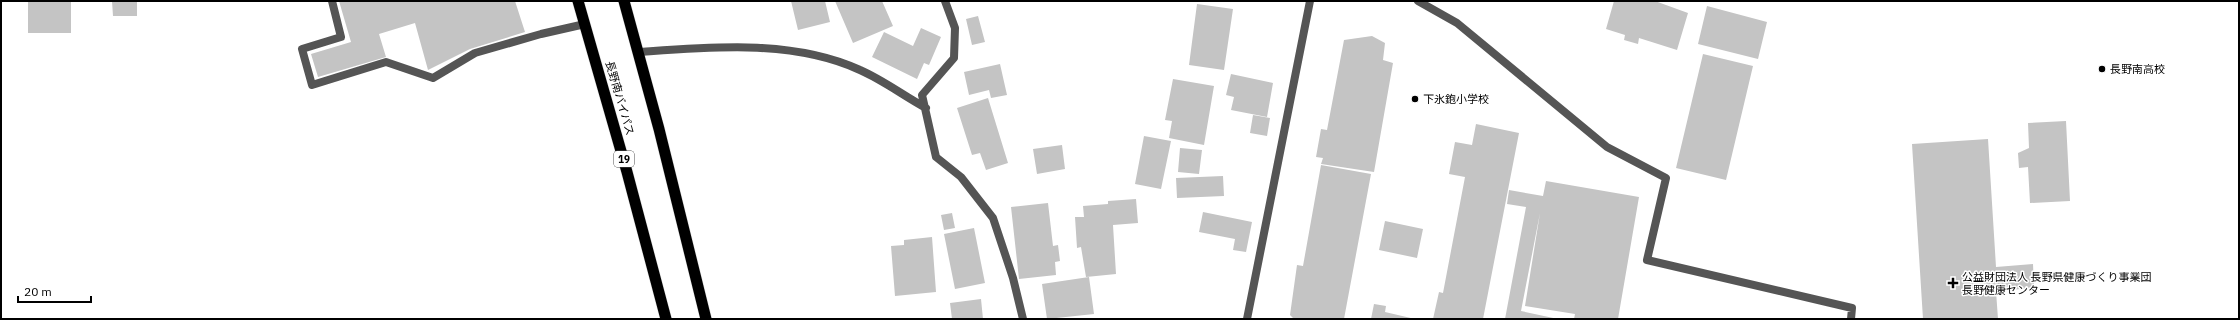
<svg xmlns="http://www.w3.org/2000/svg" width="2240" height="320" font-family="'IBM Plex Sans','Noto Sans JP',sans-serif">
	<rect width="100%" height="100%" fill="#fff"/>
	<path fill="#c4c4c4" d="M 28,1 L 71,1 L 71,33 L 28,33 Z
		M 112,1 L 137,1 L 137,16 L 113,16 Z
		M 339,1 L 515,1 L 525,32 L 470,49 L 428,70 L 415,23 L 379,34 L 386,57 L 318,77 L 311,54 L 351,42 Z
		M 791,1 L 825,1 L 830,22 L 798,30 Z
		M 835,1 L 882,1 L 893,26 L 853,43 Z
		M 1614,1 L 1655,1 L 1688,13 L 1677,50 L 1639,38 L 1638,44 L 1624,40 L 1625,35 L 1606,29 Z
		M 1197,4 L 1233,9 L 1224,70 L 1189,65 Z
		M 1707,6 L 1767,22 L 1758,59 L 1698,44 Z
		M 978,16 L 985,42 L 972,45 L 966,19 Z
		M 921,28 L 941,37 L 929,65 L 924,63 L 917,79 L 872,57 L 884,32 L 913,46 Z
		M 1372,36 L 1385,43 L 1383,60 L 1393,63 L 1374,172 L 1321,164 L 1323,158 L 1316,157 L 1321,129 L 1327,130 L 1344,40 Z
		M 1703,54 L 1753,66 L 1726,180 L 1676,168 Z
		M 1000,64 L 1007,95 L 991,98 L 989,90 L 969,95 L 964,72 Z
		M 1231,74 L 1273,83 L 1267,117 L 1231,110 L 1234,97 L 1226,95 Z
		M 1173,79 L 1214,86 L 1204,145 L 1169,138 L 1172,121 L 1165,120 Z
		M 988,98 L 1008,163 L 986,170 L 980,153 L 972,155 L 957,108 Z
		M 1253,115 L 1270,118 L 1267,136 L 1250,133 Z
		M 2066,121 L 2070,201 L 2030,203 L 2028,167 L 2019,168 L 2018,153 L 2029,148 L 2028,123 Z
		M 1476,124 L 1519,133 L 1483,319 L 1433,319 L 1439,292 L 1443,293 L 1465,177 L 1449,174 L 1455,142 L 1472,145 Z
		M 1144,136 L 1171,141 L 1161,189 L 1135,184 Z
		M 1988,139 L 1996,267 L 2033,264 L 2034,288 L 1996,291 L 1998,319 L 1923,319 L 1912,144 Z
		M 1062,145 L 1065,169 L 1037,174 L 1033,149 Z
		M 1180,148 L 1202,150 L 1199,174 L 1178,172 Z
		M 1321,165 L 1371,174 L 1344,319 L 1294,319 L 1290,315 L 1297,265 L 1303,266 Z
		M 1223,176 L 1224,196 L 1177,198 L 1176,178 Z
		M 1546,181 L 1639,197 L 1618,319 L 1574,319 L 1575,314 L 1525,306 L 1540,213 L 1521,311 L 1558,319 L 1505,319 L 1526,207 L 1507,204 L 1509,190 L 1543,196 Z
		M 1136,199 L 1138,223 L 1113,225 L 1116,274 L 1086,277 L 1081,247 L 1077,248 L 1075,217 L 1084,217 L 1083,206 L 1108,204 L 1108,201 Z
		M 1048,203 L 1053,246 L 1058,245 L 1060,261 L 1055,262 L 1056,275 L 1019,279 L 1011,207 Z
		M 1203,212 L 1252,222 L 1246,252 L 1233,250 L 1235,239 L 1199,232 Z
		M 952,213 L 955,228 L 944,230 L 941,215 Z
		M 1385,221 L 1423,229 L 1417,258 L 1379,250 Z
		M 974,228 L 985,283 L 955,289 L 944,234 Z
		M 932,237 L 936,292 L 895,296 L 891,246 L 904,245 L 904,240 Z
		M 1089,277 L 1094,314 L 1047,319 L 1042,284 Z
		M 981,299 L 983,319 L 952,319 L 950,303 Z
		M 1374,304 L 1386,306 L 1385,312 L 1415,319 L 1371,319 Z"/>
	<g fill="none" stroke-linecap="round" stroke-linejoin="round">
		<defs>
			<path id="trunk" d="M 578,1 L 627,172 L 666,319
				M 624,1 L 659,129 L 706,319"/>
		</defs>
		<use href="#trunk" stroke="#dbdbdb" stroke-width="12"/>
		<path stroke="#555" stroke-width="8" d="M 332,1 L 341,37 L 302,49 L 312,85 L 386,62 L 433,78 L 475,53 L 541,34 L 585,24"/>
		<path stroke="#555" stroke-width="8" d="M 945,1 L 955,28 L 954,58 L 922,95 L 936,157 L 961,177 L 993,218 L 1013,278 L 1023,319
			M 1418,1 L 1457,23 L 1607,147 L 1666,178 L 1647,260 L 1852,308 L 1851,319
			M 638,52 C 710,47 793,39 860,70 C 883,80 904,96 926,108
			M 1247,319 L 1310,1"/>
		<use href="#trunk" stroke="#000" stroke-width="11"/>
	</g>
	<g fill="#000" stroke="#fff" stroke-width="1.5">
		<circle cx="2102" cy="69" r="4"/>
		<circle cx="1415" cy="99" r="4"/>
		<path d="M1951 277h4v4h4v4h-4v4h-4v-4h-4v-4h4z"/>
	</g>
	<g text-anchor="middle" stroke-width="3" stroke-linejoin="round" paint-order="stroke">
		<rect fill="#fff" stroke="#4c4c4c" stroke-width="1" x="614" y="151" width="20" height="16" rx="3"/>
		<g font-size="10" font-weight="bold" fill="#000">
			<text x="624" y="163">19</text>
		</g>
		<g font-size="11" fill="#000" stroke="#fff" text-anchor="start">
			<text x="2110" y="73">長野南高校</text>
			<text x="1423" y="103">下氷鉋小学校</text>
			<text x="1962" y="281">公益財団法人 長野県健康づくり事業団<tspan x="1962" dy="13">長野健康センター</tspan></text>
		</g>
		<g font-size="11" fill="#000" stroke="#fff">
			<text transform="translate(620 98) rotate(74)" y="4">長野南バイパス</text>
		</g>
	</g>
	<rect width="2240" height="320" fill="none" stroke="#000000" stroke-width="4"/>
	<path d="M18 296v6h73v-6" fill="none" stroke="#000000" stroke-width="2"/>
	<text x="24" y="296" font-size="12" fill="#000000" stroke="#ffffff" stroke-width="3" paint-order="stroke">20 m</text>
</svg>
